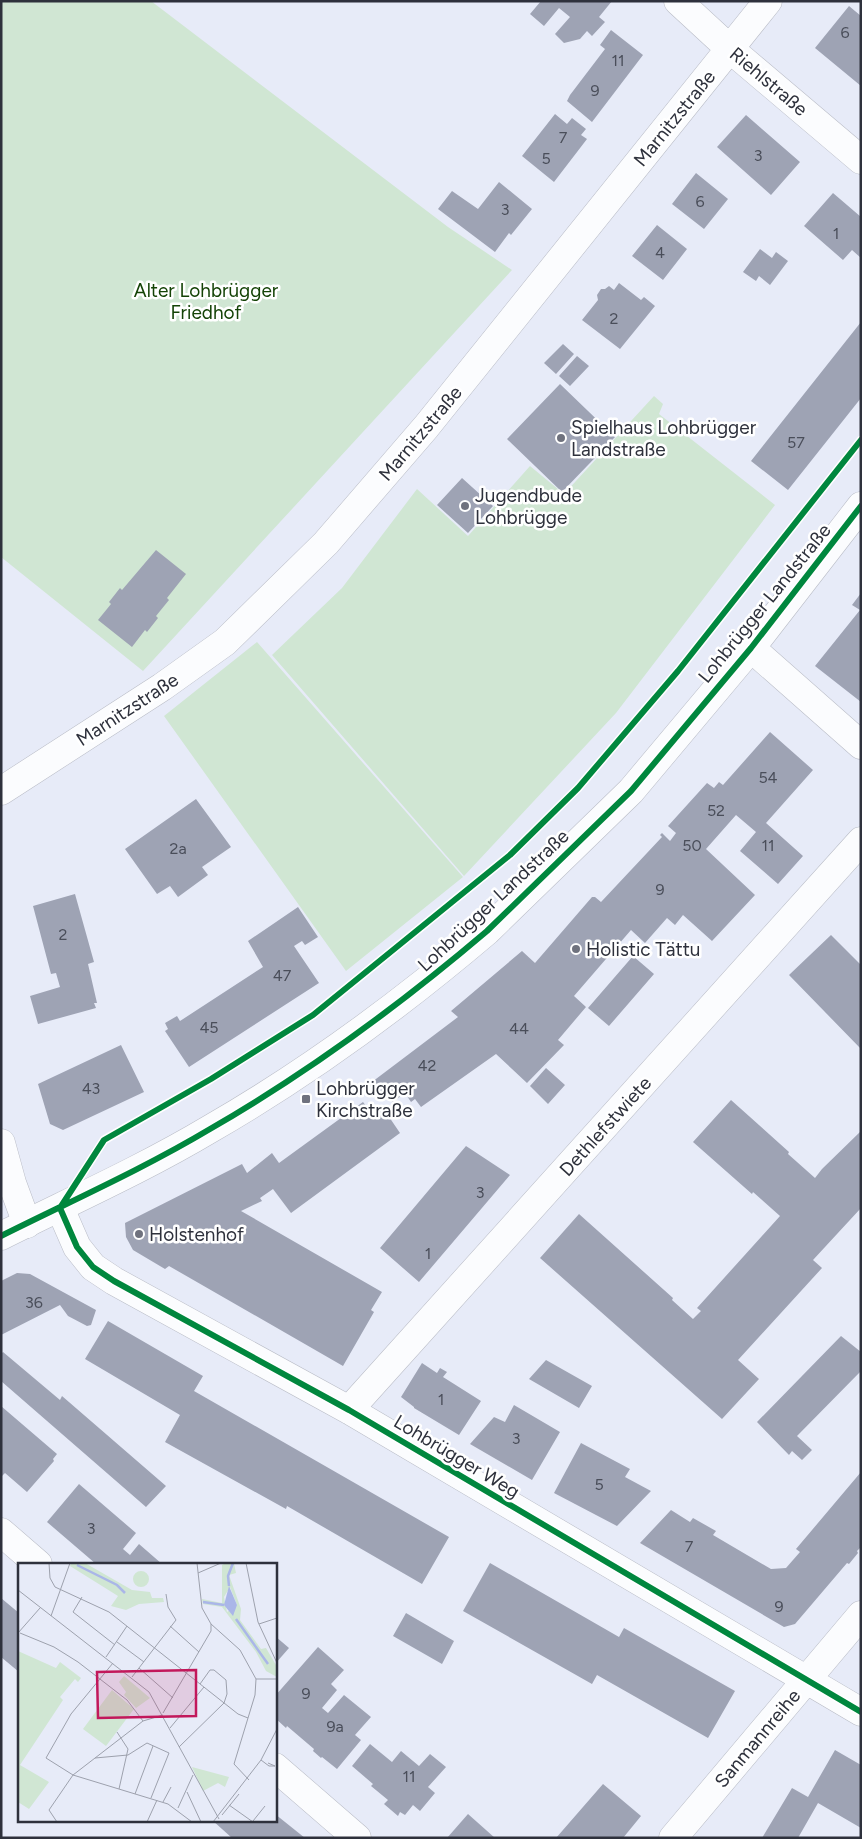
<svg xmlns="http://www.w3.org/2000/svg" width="862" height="1839" font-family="Figtree,sans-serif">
	<rect width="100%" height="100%" fill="#e7ebf8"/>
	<path fill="#d0e6d3" d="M 1,1 L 151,1 L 448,227 L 512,270 L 143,671 L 1,557 Z
		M 654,396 L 663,404 L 659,414 L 775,505 L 616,713 L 464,876 L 272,655 L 342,588 L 417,489 L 468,536 L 530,466 L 564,494 Z
		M 257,642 L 463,877 L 346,971 L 164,716 Z"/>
	<path fill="#9ea3b4" d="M 541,1 L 612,1 L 599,17 L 605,22 L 592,36 L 587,31 L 580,39 L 564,43 L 555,34 L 570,17 L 559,8 L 544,26 L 530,14 Z
		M 849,6 L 861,16 L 861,86 L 815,48 Z
		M 611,30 L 643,55 L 592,122 L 567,101 L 570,95 L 605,49 L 600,45 Z
		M 555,114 L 567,124 L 572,118 L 586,129 L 581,135 L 587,139 L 554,182 L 522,156 Z
		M 746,115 L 800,162 L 771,195 L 717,147 Z
		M 696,173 L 728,199 L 704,229 L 672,204 Z
		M 499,182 L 532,209 L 511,235 L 509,233 L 495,252 L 438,209 L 452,191 L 478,209 Z
		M 833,193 L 861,217 L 861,258 L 852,250 L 843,260 L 804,226 Z
		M 657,225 L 687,249 L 663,280 L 632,256 Z
		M 760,249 L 772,258 L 776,252 L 788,261 L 770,285 L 759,276 L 756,281 L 743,272 Z
		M 619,283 L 641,300 L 644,297 L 655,306 L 620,349 L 582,320 L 598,300 L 597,295 L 601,289 L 605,289 L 609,286 L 614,290 Z
		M 861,322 L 861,398 L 788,490 L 751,461 Z
		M 563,344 L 574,354 L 556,374 L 544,363 Z
		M 577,356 L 589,366 L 570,386 L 559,376 Z
		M 560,384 L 615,437 L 562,492 L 507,439 Z
		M 462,478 L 493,506 L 468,533 L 437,505 Z
		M 156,550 L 186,574 L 167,598 L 169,600 L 156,616 L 158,618 L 147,632 L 145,630 L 132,647 L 98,620 L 111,604 L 109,602 L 120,588 L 122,590 Z
		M 861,593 L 861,702 L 815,666 L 860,610 L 852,605 Z
		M 770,732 L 813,770 L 766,823 L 803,856 L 778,884 L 740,851 L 756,832 L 736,815 L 706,849 L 755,895 L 712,941 L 683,915 L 675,925 L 667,918 L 645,943 L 631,930 L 574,996 L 586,1007 L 558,1040 L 564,1045 L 527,1083 L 496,1054 L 421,1107 L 415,1099 L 411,1102 L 405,1093 L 393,1102 L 368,1085 L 458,1017 L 451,1011 L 522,951 L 535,963 L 592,897 L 595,897 L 601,902 L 662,837 L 660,835 L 662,833 L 670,841 L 676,833 L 668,826 L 707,783 L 714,788 L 719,782 L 723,785 Z
		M 196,799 L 231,847 L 202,867 L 208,875 L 178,897 L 170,886 L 157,894 L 125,849 Z
		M 75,894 L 94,962 L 88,964 L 97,1003 L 94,1003 L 96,1008 L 38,1024 L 30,996 L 60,987 L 56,973 L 51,974 L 33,906 Z
		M 298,907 L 318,937 L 305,945 L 302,941 L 294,946 L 319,983 L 189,1067 L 165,1031 L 168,1029 L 165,1023 L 177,1016 L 180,1021 L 263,967 L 248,941 Z
		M 831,935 L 861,965 L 861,1049 L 789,975 Z
		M 633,956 L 654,974 L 609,1026 L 588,1008 Z
		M 121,1045 L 144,1092 L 63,1130 L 50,1124 L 38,1084 Z
		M 546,1068 L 565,1085 L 548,1104 L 530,1086 Z
		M 731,1100 L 789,1152 L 788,1154 L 815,1178 L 822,1169 L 861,1131 L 861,1208 L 813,1260 L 822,1268 L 738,1360 L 759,1379 L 722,1419 L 540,1258 L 579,1214 L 673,1298 L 672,1300 L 693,1319 L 701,1311 L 697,1308 L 780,1216 L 753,1192 L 752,1194 L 693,1142 Z
		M 363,1102 L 373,1115 L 383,1108 L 400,1133 L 291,1213 L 273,1189 L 260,1198 L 262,1201 L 241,1211 L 382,1292 L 371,1310 L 374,1312 L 343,1366 L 169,1266 L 165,1269 L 133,1250 L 126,1237 L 125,1223 L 242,1164 L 247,1173 L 272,1153 L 279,1163 Z
		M 466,1146 L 510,1175 L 419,1282 L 380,1248 Z
		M 17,1273 L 30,1274 L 96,1310 L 91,1325 L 87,1326 L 68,1316 L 60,1305 L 1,1335 L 1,1281 Z
		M 108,1321 L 203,1376 L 194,1391 L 449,1537 L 422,1584 L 287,1506 L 286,1509 L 165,1442 L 180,1415 L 85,1359 Z
		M 841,1336 L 861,1352 L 861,1371 L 797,1436 L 812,1450 L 802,1460 L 792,1451 L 789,1455 L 757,1422 Z
		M 3,1352 L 60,1400 L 62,1396 L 166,1486 L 146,1507 L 1,1381 L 1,1354 Z
		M 546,1360 L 592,1386 L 579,1408 L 529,1379 Z
		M 422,1363 L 437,1373 L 440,1368 L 447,1372 L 443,1377 L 481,1401 L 459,1435 L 414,1408 L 414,1407 L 401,1397 Z
		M 514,1405 L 560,1432 L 532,1480 L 470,1444 L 494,1417 L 505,1422 Z
		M 1,1406 L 57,1454 L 53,1459 L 54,1461 L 27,1492 L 5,1473 L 1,1477 Z
		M 581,1443 L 630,1469 L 625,1477 L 651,1491 L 617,1526 L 554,1493 Z
		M 861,1472 L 861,1547 L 857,1551 L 858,1553 L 849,1564 L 847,1563 L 795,1624 L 784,1627 L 640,1543 L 671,1510 L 690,1522 L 693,1518 L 716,1531 L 713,1535 L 771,1569 L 786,1568 L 800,1552 L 796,1549 Z
		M 79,1484 L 136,1533 L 123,1549 L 130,1555 L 139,1544 L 162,1564 L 96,1564 L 47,1522 Z
		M 490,1563 L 619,1637 L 624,1628 L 735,1691 L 708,1738 L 597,1675 L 592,1684 L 463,1611 Z
		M 1,1598 L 19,1613 L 19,1672 L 1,1657 Z
		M 406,1613 L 454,1641 L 442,1664 L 393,1636 Z
		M 275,1636 L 289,1648 L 275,1664 Z
		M 318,1647 L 344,1670 L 331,1684 L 337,1690 L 322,1708 L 328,1713 L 344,1695 L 371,1717 L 355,1735 L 361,1740 L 337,1769 L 322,1757 L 321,1758 L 313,1751 L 314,1749 L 287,1726 L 286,1728 L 275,1718 L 275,1696 Z
		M 370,1744 L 392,1762 L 401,1751 L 419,1766 L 430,1754 L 446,1767 L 428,1787 L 435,1793 L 420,1811 L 413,1805 L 405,1815 L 400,1812 L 398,1816 L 384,1804 L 388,1800 L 371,1786 L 373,1784 L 352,1766 Z
		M 835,1750 L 861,1765 L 861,1828 L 818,1803 L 798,1838 L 762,1838 L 792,1788 L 808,1797 Z
		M 603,1784 L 641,1816 L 623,1838 L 556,1838 Z
		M 275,1814 L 305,1838 L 232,1838 L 212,1820 L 275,1820 Z
		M 468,1814 L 495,1838 L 447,1838 Z"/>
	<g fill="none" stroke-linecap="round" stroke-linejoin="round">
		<defs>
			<path id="street" d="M 678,1 L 730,49 L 861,160
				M 751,648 L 861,745
				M 1,791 L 162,687 L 225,642 L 326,543 L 426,427 L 768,1
				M 1,1143 L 12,1183 L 27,1224
				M 60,1208 L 77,1247 L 93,1267 L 114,1281 L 349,1410 L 861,1712
				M 349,1410 L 861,841
				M 1,1532 L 38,1564
				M 275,1767 L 357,1838
				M 673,1838 L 861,1615"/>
			<path id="secondary" d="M 1,1236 C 71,1201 143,1169 210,1129 C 309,1072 400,1005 487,931 L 631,791 L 751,648 L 861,506"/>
		</defs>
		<use href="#street" stroke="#b9bcc6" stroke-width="29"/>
		<use href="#secondary" stroke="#b9bcc6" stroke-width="29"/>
		<use href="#street" stroke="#fbfcfe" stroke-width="28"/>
		<use href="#secondary" stroke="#fbfcfe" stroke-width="28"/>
		<defs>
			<path id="cycleway" d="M 60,1208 L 104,1140 L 211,1079 L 313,1015 L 510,855 L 578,788 L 678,671 L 861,440
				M 60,1208 L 77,1247 L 93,1267 L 114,1281 L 349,1410 L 861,1712
				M 1,1236 C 71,1201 143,1169 210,1129 C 309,1072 400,1005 487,931 L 631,791 L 751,648 L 861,506"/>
		</defs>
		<use href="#cycleway" stroke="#fff" stroke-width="9"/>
		<use href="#cycleway" stroke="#00873e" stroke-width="6"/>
	</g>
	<g fill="#6f727e" stroke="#fff" stroke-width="2">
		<circle cx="561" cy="438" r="5"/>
		<circle cx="465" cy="506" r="5"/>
		<circle cx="576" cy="949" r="5"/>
		<rect x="301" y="1094" width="10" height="10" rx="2.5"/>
		<circle cx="139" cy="1234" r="5"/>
	</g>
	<g text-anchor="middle" stroke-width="5" stroke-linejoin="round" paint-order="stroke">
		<g font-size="16" fill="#4a4e5a">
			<text x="845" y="38">6</text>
			<text x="618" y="66">11</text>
			<text x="595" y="96">9</text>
			<text x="563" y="143">7</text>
			<text x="758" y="161">3</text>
			<text x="546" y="164">5</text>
			<text x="700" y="207">6</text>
			<text x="505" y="215">3</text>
			<text x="836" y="239">1</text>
			<text x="660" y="258">4</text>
			<text x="614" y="324">2</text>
			<text x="796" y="448">57</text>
			<text x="768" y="783">54</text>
			<text x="716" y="816">52</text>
			<text x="692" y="851">50</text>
			<text x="768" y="851">11</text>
			<text x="178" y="854">2a</text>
			<text x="660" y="895">9</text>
			<text x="63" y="940">2</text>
			<text x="282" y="981">47</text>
			<text x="209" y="1033">45</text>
			<text x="519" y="1034">44</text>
			<text x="427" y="1071">42</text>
			<text x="91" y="1094">43</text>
			<text x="480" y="1198">3</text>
			<text x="428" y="1259">1</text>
			<text x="34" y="1308">36</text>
			<text x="441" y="1405">1</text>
			<text x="516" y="1444">3</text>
			<text x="599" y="1490">5</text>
			<text x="91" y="1534">3</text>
			<text x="689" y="1552">7</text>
			<text x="779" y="1612">9</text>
			<text x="306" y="1699">9</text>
			<text x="335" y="1732">9a</text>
			<text x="409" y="1782">11</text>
		</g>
		<g font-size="19" fill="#2e313c" stroke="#fff">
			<text transform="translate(769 81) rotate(40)" y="7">Riehlstraße</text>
			<text transform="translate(674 118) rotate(-51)" y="7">Marnitzstraße</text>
			<text transform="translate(420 433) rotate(-50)" y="7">Marnitzstraße</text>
			<text transform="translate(764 603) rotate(-51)" y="7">Lohbrügger Landstraße</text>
			<text transform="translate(127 709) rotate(-33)" y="7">Marnitzstraße</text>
			<text transform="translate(493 900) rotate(-43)" y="7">Lohbrügger Landstraße</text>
			<text transform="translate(605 1126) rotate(-48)" y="7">Dethlefstwiete</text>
			<text transform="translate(457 1456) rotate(31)" y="7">Lohbrügger Weg</text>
			<text transform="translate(757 1738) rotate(-50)" y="7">Sanmannreihe</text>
		</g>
		<g font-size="19" fill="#144306" stroke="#fff">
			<text x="206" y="297">Alter Lohbrügger<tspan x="206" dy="22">Friedhof</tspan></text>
		</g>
		<g font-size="19" fill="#2e313c" stroke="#fff" text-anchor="start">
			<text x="571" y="434">Spielhaus Lohbrügger<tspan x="571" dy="22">Landstraße</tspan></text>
			<text x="475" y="502">Jugendbude<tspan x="475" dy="22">Lohbrügge</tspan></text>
			<text x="586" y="956">Holistic Tättu</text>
			<text x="316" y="1095">Lohbrügger<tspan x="316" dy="22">Kirchstraße</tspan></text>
			<text x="149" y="1241">Holstenhof</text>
		</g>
	</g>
	<g transform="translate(18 1563)">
		<rect width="259" height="259" fill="#e7ebf8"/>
		<path d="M 53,0 L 67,0 L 114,27 L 132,29 L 134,35 L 145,35 L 146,39 L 121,41 L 108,47 L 93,43 L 100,33 L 52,3 ZM 208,0 L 216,0 L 218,10 L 211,12 L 223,46 L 222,57 L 243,86 L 248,85 L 258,102 L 259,114 L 248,108 L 238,89 L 204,44 L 185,41 L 184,36 L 204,40 L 204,2 ZM 212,24 L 219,42 L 209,49 L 206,34 ZM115 16a8 8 0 1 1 16 0a8 8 0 1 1-16 0ZM 0,88 L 38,105 L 42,99 L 63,115 L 60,119 L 57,116 L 42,134 L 45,137 L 2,202 L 31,219 L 11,246 L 0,239 ZM 106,113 L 132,135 L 118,145 L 106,132 L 108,129 L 101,119 ZM 94,127 L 116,146 L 88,183 L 65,166 ZM 174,204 L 211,214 L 207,224 L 200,220 L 185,228 Z" fill="#d0e6d3" fill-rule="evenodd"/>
		<path d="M 211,23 L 219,42 L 215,53 L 206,42 Z" fill="#aab6e8"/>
		<path fill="none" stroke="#aab6e8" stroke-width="2.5" d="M 59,2 L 99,22 L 107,30M 211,23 L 210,13 L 215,0M 185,39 L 206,42M 218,56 L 250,101"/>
		<path fill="none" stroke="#9da1ad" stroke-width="1" d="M 31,0 L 32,15 L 37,24 L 91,49 L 220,151 L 230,155M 179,0 L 184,45 L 193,61 L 222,87 L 238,116 L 237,132 L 216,201 L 231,217M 228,0 L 240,59 L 259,100M 180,10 L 203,0M 0,27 L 131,129 L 201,256M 64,34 L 55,49 L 97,82M 33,53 L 52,0M 241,61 L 259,55M 152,63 L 181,89M 0,70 L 22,45M 2,70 L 36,84 L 60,99 L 109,137 L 125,158M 99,79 L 126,99M 88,94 L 109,63M 95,100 L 53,151 L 28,195 L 55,212 L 150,241 L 174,259M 121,105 L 155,135M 114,114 L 158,57 L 150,44 L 148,31M 238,116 L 259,116M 145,150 L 193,68 L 193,61M 152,165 L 186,124M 99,169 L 110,186 L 101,226M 161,184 L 206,140 L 209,131 L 208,117 L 196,107 L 192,107 L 182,121M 77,195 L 110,192 L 129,180 L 151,190 L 133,235M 243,197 L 251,203 L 257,203 L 250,200M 169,229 L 183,259M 117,231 L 135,183M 145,239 L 153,224M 211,242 L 235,259M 160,245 L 175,212M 204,252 L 221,231M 235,258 L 247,243M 39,259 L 31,247 L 55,212 L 125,158 L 145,152M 129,259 L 139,237M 195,259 L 243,197 L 259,166"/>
		<path fill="#c2185b" fill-opacity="0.15" stroke="#c2185b" stroke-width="2.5" d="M 178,107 L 178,153 L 80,155 L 79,109 Z"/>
		<rect width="259" height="259" fill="none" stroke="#2e313c" stroke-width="2.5"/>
	</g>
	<rect width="862" height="1839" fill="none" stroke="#2e313c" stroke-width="5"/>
</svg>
